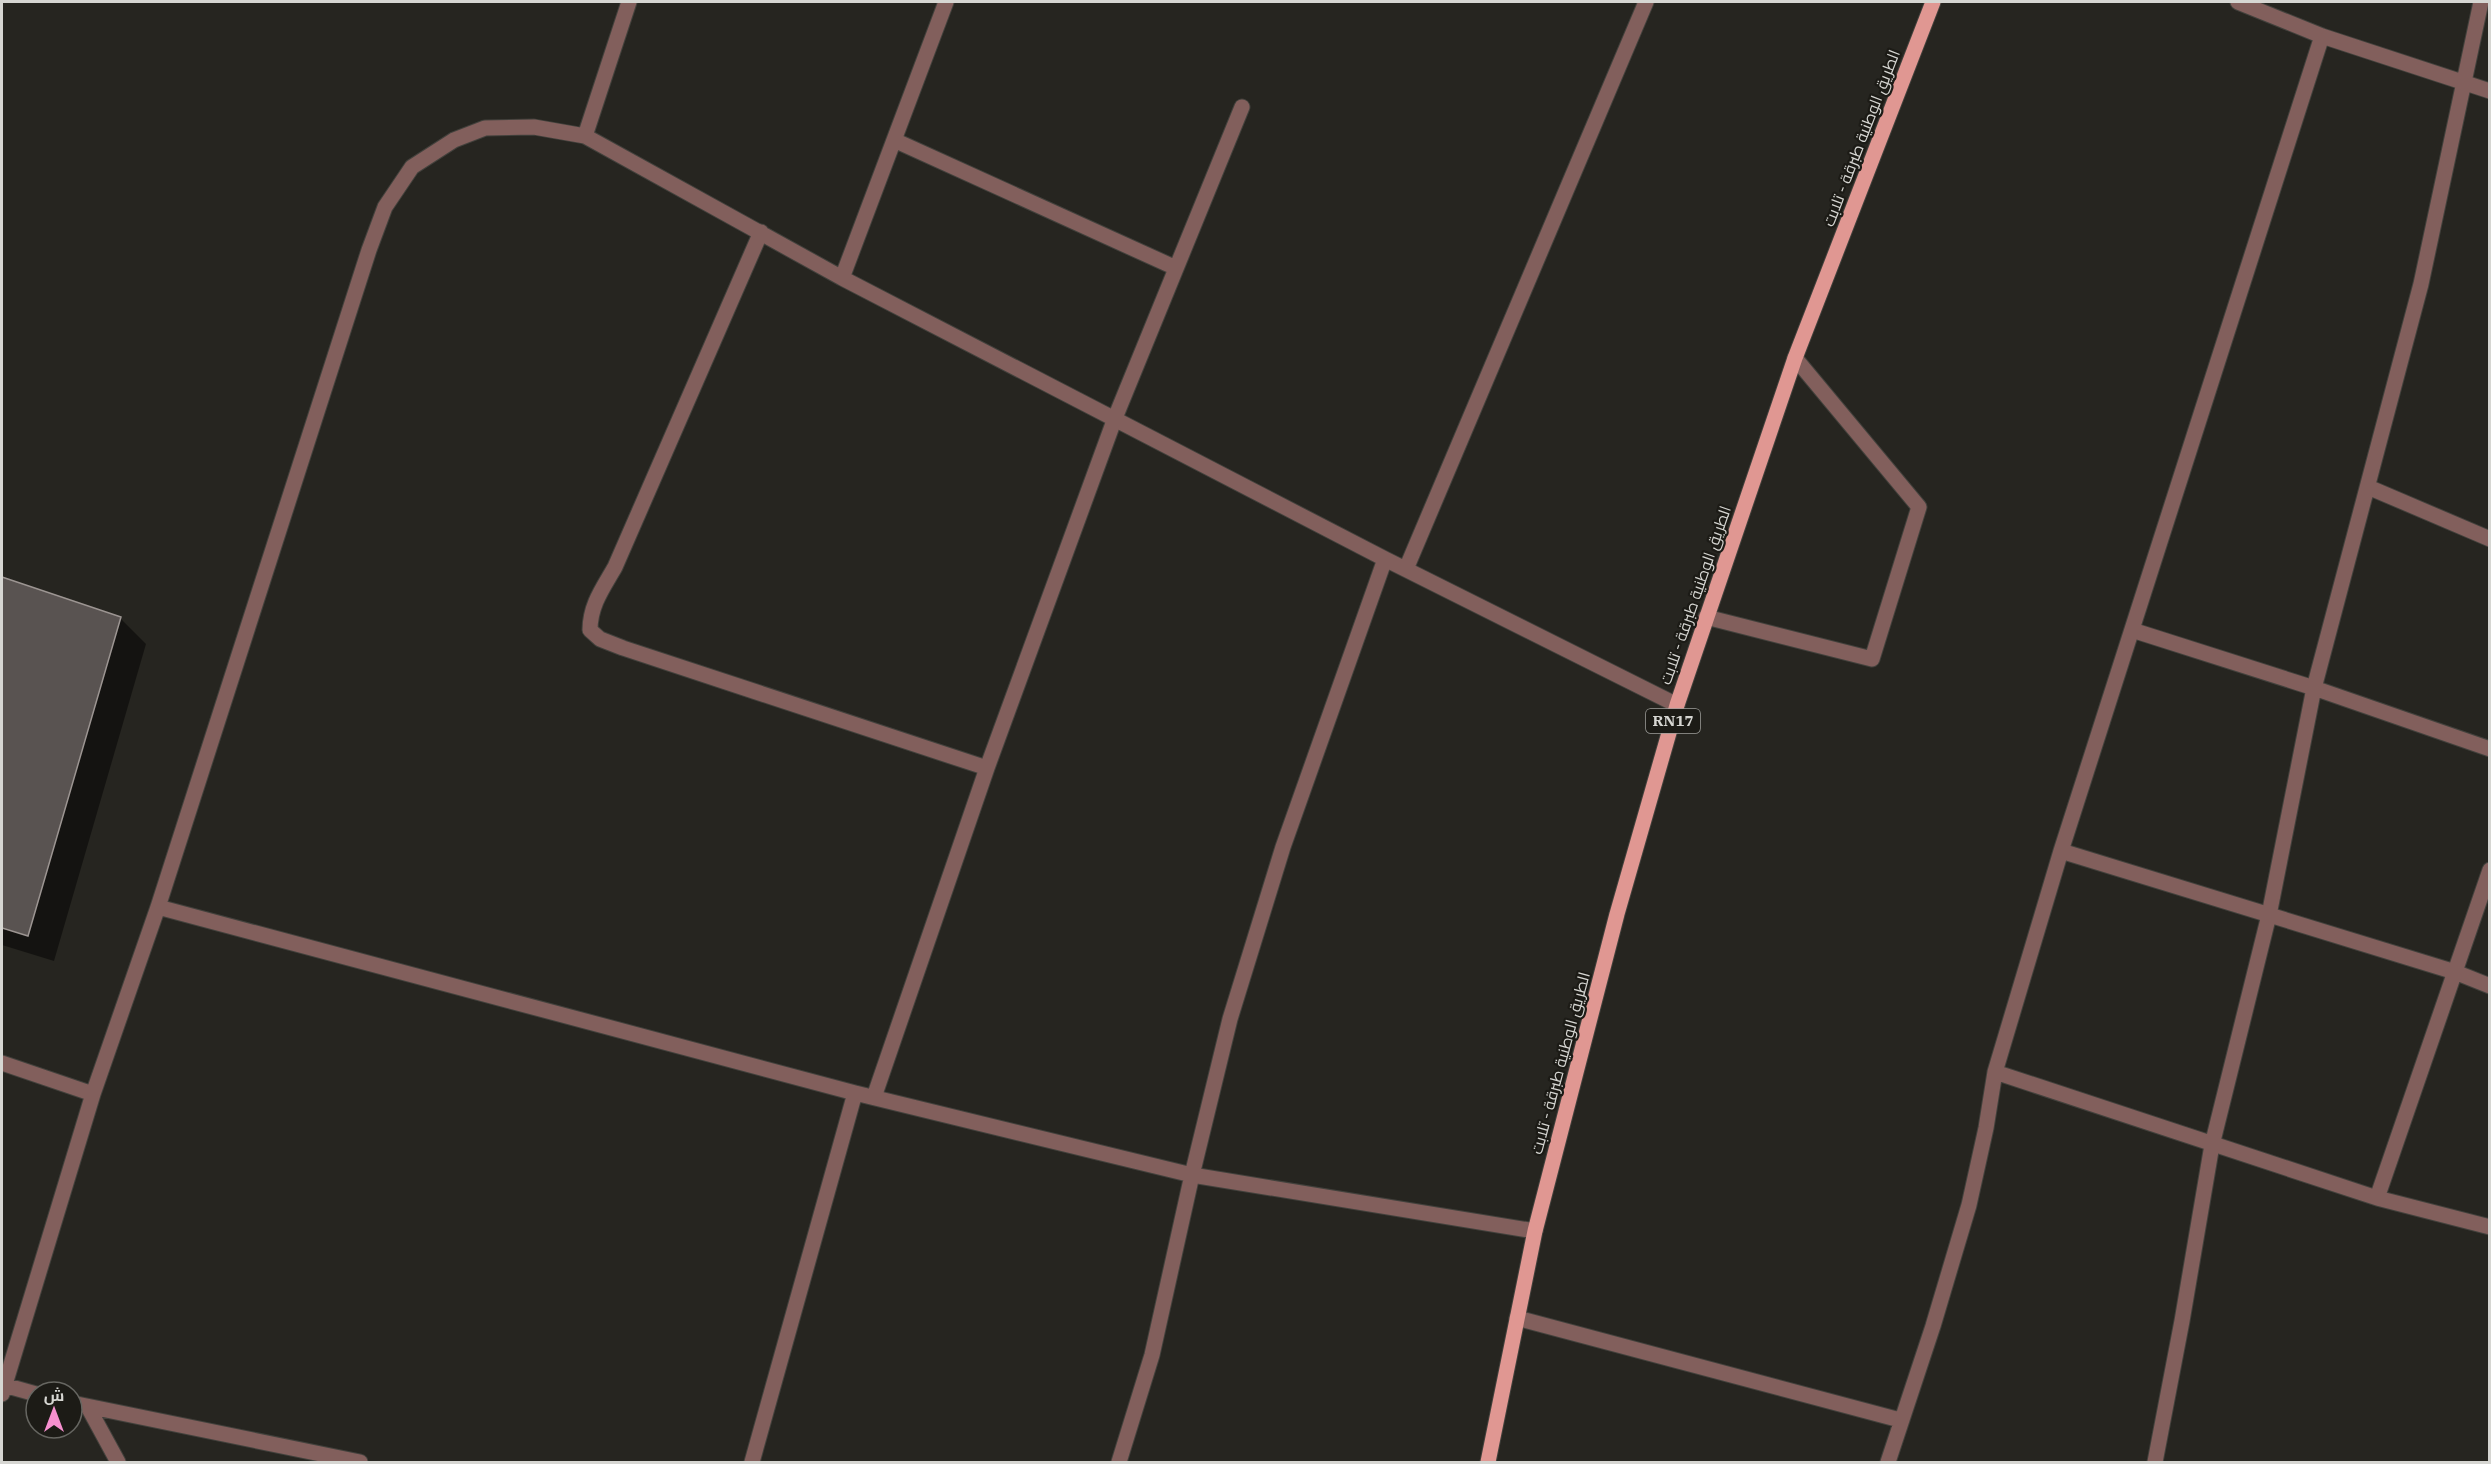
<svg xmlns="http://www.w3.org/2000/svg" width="2491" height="1464" font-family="'IBM Plex Serif',Cairo,serif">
	<rect width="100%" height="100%" fill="#262520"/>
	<path fill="#0007" d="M 2,578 L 120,618 L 146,644 L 54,961 L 2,945 Z"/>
	<path fill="#595351" stroke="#9c9592" stroke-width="1.5" d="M 2,577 L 121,617 L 28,936 L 2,928 Z"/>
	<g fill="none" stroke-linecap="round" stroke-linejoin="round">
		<defs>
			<path id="minor" d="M 2238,2 L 2322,36 L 2490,91
				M 585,136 L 629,2
				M 894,140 L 1176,268
				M 761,232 L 615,567 C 603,588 590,605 590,630 L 600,639 L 623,648 L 987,768
				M 842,278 L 946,2
				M 2368,487 L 2490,539
				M 1406,569 L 1646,2
				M 1706,617 L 1872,659 L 1919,507 L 1795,358
				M 2132,630 L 2314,688 L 2490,749
				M 2061,851 L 2455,972 L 2490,986
				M 158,907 L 855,1093 L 1192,1175 L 1535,1231
				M 2,1063 L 93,1094
				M 1995,1072 L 2377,1198 L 2490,1227
				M 874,1097 L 987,768 L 1115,418 L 1242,107
				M 2377,1198 L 2490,870
				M 1517,1318 L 1900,1420
				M 4,1385 L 36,1394
				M 2,1394 L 93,1094 L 158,907 L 369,250 L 385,207 L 412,167 L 454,140 L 485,128 L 534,127 L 585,136 L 842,278 L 1385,559 L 1677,705
				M 72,1403 L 360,1462
				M 88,1407 L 118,1462
				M 752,1462 L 855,1093
				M 1119,1462 L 1152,1355 L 1192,1175 L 1230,1019 L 1283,847 L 1385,559
				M 1888,1462 L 1933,1326 L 1969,1205 L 1986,1128 L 1995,1072 L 2061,851 L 2322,36
				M 2155,1462 L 2182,1321 L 2212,1145 L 2269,915 L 2314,688 L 2421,284 L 2481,2"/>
			<path id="major" d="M 1488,1462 L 1535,1231 L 1617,914 L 1677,705 L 1795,358 L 1933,2"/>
		</defs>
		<use href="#minor" stroke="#42413c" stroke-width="17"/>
		<use href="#major" stroke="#42413c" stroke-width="17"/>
		<use href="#minor" stroke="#825f5c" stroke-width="15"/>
		<use href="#major" stroke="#e09792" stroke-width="15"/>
	</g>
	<g text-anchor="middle" stroke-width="4.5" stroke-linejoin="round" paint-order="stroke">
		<rect fill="#1c1b16" stroke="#9e9e9a" stroke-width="1.5" x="1646" y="709" width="54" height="24" rx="4.5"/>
		<g font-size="15" font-weight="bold" fill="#d6d6d2">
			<text x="1673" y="726">RN17</text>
		</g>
		<g font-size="16" fill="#d6d6d2" stroke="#1c1b16">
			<text transform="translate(1861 138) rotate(-69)" y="6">الطريق الوطنية طبرقة - تلابت</text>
			<text transform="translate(1695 595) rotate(-71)" y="6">الطريق الوطنية طبرقة - تلابت</text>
			<text transform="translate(1560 1063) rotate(-75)" y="6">الطريق الوطنية طبرقة - تلابت</text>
		</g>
	</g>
	<rect width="2491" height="1464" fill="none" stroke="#d6d6d2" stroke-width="6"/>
	<g transform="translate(54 1410)"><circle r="28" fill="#1c1b16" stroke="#666661" stroke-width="1.5"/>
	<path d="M0-4.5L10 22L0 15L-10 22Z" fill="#f690cf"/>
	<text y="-9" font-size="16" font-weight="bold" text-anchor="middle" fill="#d6d6d2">ش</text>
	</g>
</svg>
